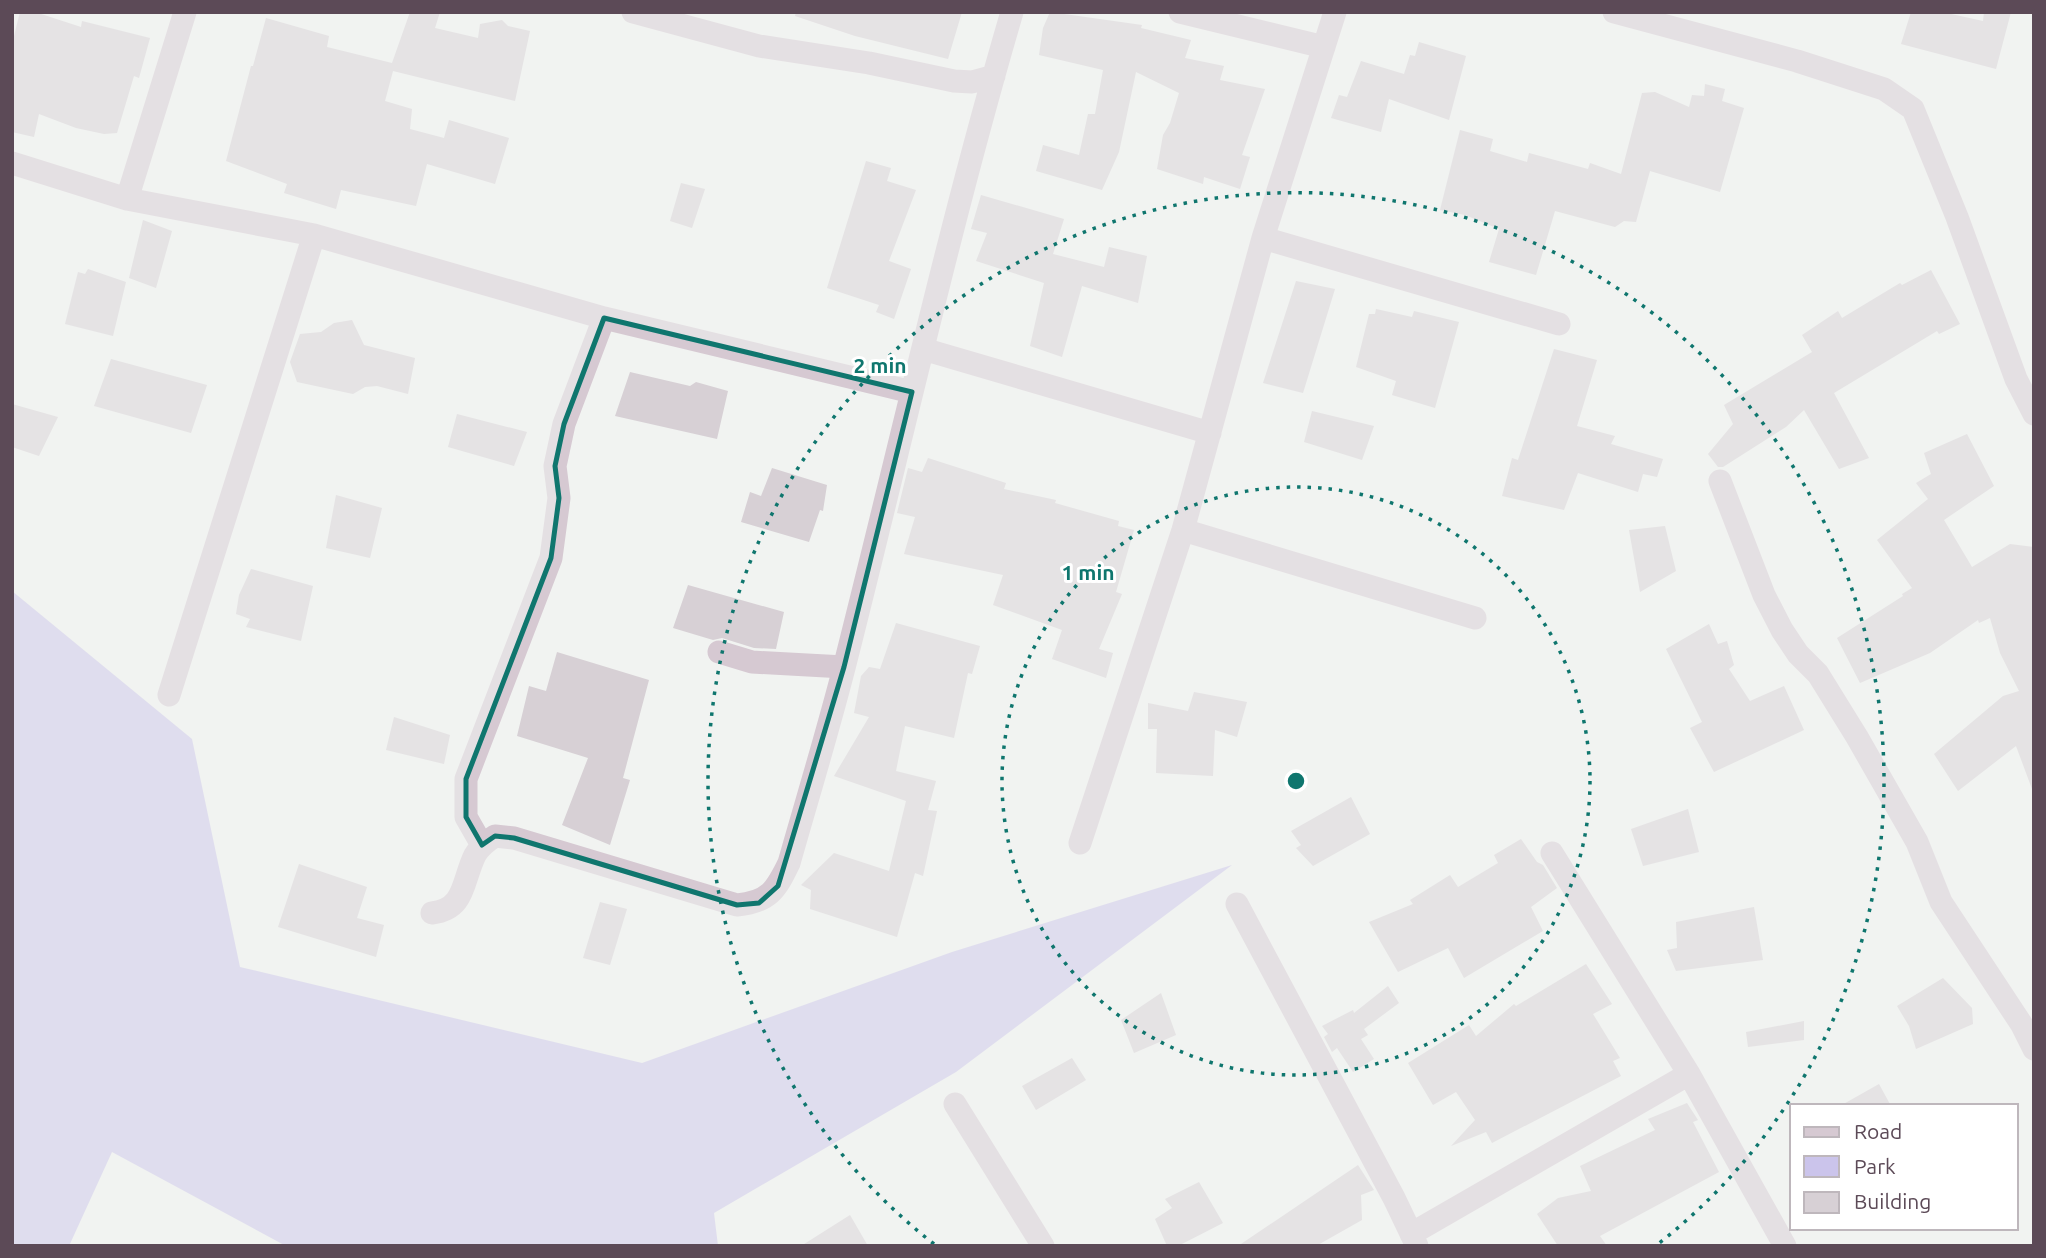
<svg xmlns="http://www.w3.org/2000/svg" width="2046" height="1258" font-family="Ubuntu,sans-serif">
	<rect width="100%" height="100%" fill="#f1f3f1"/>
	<path fill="#cbc4eb" d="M 12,591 L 192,739 L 240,967 L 642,1063 L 952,952 L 1232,865 L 956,1072 L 714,1213 L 718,1246 L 286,1246 L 112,1152 L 69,1246 L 12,1246 Z"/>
	<path fill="#d7d0d5" d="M 20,12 L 35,12 L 81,27 L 82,21 L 150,38 L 139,78 L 134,76 L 117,133 L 104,134 L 76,128 L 39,114 L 34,137 L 12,132 L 12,44 Z
		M 410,12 L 440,12 L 435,28 L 478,38 L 480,24 L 502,20 L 508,26 L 530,31 L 515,101 L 393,71 L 385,101 L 412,109 L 410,129 L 444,138 L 449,120 L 509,138 L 495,184 L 427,164 L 416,206 L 341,190 L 336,209 L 284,193 L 287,184 L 226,161 L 251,66 L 253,66 L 266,18 L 329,36 L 327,47 L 392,63 Z
		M 796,12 L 962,12 L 948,59 L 855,36 L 795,16 Z
		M 1050,12 L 1142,25 L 1141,28 L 1191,40 L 1185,58 L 1224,66 L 1220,80 L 1265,89 L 1242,155 L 1250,157 L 1240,189 L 1204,177 L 1203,184 L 1157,169 L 1163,135 L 1170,123 L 1179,93 L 1136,72 L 1119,152 L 1102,190 L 1036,171 L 1043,145 L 1079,155 L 1088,114 L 1095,114 L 1103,70 L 1039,55 L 1043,28 Z
		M 1911,12 L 1942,12 L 1983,21 L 1984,12 L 2011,12 L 1996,69 L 1901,44 Z
		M 1419,42 L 1466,56 L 1449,120 L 1389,99 L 1381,132 L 1331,118 L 1339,95 L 1347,97 L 1361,61 L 1404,74 L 1410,55 L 1415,56 Z
		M 1705,84 L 1725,89 L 1722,101 L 1744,108 L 1720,192 L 1650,171 L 1636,222 L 1624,221 L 1615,227 L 1555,211 L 1536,275 L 1489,262 L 1499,229 L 1465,215 L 1440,210 L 1460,130 L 1493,139 L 1490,151 L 1527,162 L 1529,153 L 1588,169 L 1590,163 L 1621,174 L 1642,93 L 1655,92 L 1689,107 L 1692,95 L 1704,96 Z
		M 866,161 L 891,168 L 887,181 L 916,190 L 889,261 L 911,269 L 894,319 L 876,312 L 879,305 L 827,288 Z
		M 681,183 L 705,189 L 692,228 L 670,221 Z
		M 981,195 L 1064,219 L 1053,254 L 1104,267 L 1109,247 L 1147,256 L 1138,303 L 1082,286 L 1062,357 L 1030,346 L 1044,283 L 976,261 L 987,233 L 971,229 Z
		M 143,220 L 172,231 L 156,288 L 129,278 Z
		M 88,269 L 126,282 L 113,336 L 65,324 L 78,272 L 85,274 Z
		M 1931,270 L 1960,324 L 1939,334 L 1937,331 L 1834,393 L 1869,458 L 1839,469 L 1804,410 L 1786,427 L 1723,467 L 1718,467 L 1708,454 L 1733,424 L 1724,405 L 1812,352 L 1802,335 L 1838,311 L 1842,318 L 1900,283 L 1902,285 Z
		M 1296,281 L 1335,289 L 1303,393 L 1263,383 Z
		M 1376,309 L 1412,317 L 1414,311 L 1459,322 L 1435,408 L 1392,395 L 1396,381 L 1356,367 L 1369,314 L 1375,314 Z
		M 352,320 L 364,345 L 415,358 L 408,394 L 377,386 L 365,387 L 353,394 L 297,382 L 290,362 L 300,334 L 321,332 L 334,323 Z
		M 1554,349 L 1597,360 L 1577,426 L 1615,436 L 1611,444 L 1663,459 L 1657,477 L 1643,474 L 1638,492 L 1578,473 L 1564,510 L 1502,496 L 1512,458 L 1518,460 Z
		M 111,359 L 207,385 L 191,433 L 94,406 Z
		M 630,372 L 690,386 L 696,382 L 728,391 L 717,439 L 615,416 Z
		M 12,404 L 58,417 L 39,456 L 12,447 Z
		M 1312,411 L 1374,426 L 1362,460 L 1304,442 Z
		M 457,414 L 527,432 L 514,466 L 448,447 Z
		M 1967,434 L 1994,486 L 1944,520 L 1972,567 L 2010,544 L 2034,547 L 2034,789 L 2032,789 L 2016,746 L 1958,791 L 1934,754 L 2003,696 L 2019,691 L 2000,653 L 1990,618 L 1979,623 L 1978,620 L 1930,653 L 1860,683 L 1837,638 L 1903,596 L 1902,594 L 1912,588 L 1877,540 L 1928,499 L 1916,483 L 1931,474 L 1924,453 Z
		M 928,458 L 1006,483 L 1004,489 L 1056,500 L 1055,503 L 1119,521 L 1118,526 L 1134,530 L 1116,592 L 1122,594 L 1099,649 L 1113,653 L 1106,678 L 1052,659 L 1062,630 L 993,605 L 1003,575 L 904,554 L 915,517 L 897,513 L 908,468 L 922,472 Z
		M 772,468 L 827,485 L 823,511 L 820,510 L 809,542 L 741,522 L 750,492 L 761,496 Z
		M 336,495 L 382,508 L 370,558 L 326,548 Z
		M 1665,526 L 1676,571 L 1640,592 L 1629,530 Z
		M 251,569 L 313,586 L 301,641 L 246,627 L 250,619 L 236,614 L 239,595 Z
		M 688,585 L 784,612 L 776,649 L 754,648 L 722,638 L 713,640 L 673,628 Z
		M 896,623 L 980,646 L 972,674 L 968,673 L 954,738 L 905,726 L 896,771 L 936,781 L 928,810 L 937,811 L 923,876 L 915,873 L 897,937 L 810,909 L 811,890 L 801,885 L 834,853 L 889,871 L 906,801 L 834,776 L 869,717 L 854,713 L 861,676 L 869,667 L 880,669 Z
		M 1709,624 L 1718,644 L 1727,641 L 1734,665 L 1729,669 L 1750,701 L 1784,686 L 1804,730 L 1714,772 L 1690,728 L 1702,722 L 1666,649 Z
		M 557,652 L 649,680 L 623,778 L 630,780 L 610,845 L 562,825 L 588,758 L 517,736 L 529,686 L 546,691 Z
		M 1194,692 L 1247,702 L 1237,737 L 1215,730 L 1213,776 L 1156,773 L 1157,729 L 1148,729 L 1148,703 L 1188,711 Z
		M 394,717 L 450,735 L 444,764 L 386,750 Z
		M 1351,797 L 1370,834 L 1313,866 L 1296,848 L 1301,845 L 1291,831 Z
		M 1688,809 L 1699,852 L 1643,866 L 1631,829 Z
		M 1521,839 L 1537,862 L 1543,865 L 1557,888 L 1531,907 L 1543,931 L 1464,978 L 1448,948 L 1398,972 L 1369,922 L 1413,904 L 1410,900 L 1450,875 L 1458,887 L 1498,863 L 1494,855 Z
		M 299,864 L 367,887 L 357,918 L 384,925 L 376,957 L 278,927 Z
		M 600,902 L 627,909 L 610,965 L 583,958 Z
		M 1754,907 L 1763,960 L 1676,971 L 1667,950 L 1677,948 L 1676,922 Z
		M 1586,964 L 1612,1004 L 1593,1014 L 1620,1058 L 1613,1061 L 1621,1076 L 1492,1143 L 1486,1132 L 1451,1146 L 1475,1120 L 1456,1092 L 1433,1105 L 1408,1063 L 1469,1025 L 1476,1036 L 1514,1004 L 1516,1006 Z
		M 1943,978 L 1972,1008 L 1973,1024 L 1916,1049 L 1909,1026 L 1897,1006 Z
		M 1388,986 L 1399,1003 L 1364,1029 L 1368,1035 L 1361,1039 L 1374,1059 L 1353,1072 L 1337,1048 L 1332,1052 L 1324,1037 L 1328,1034 L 1322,1026 L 1353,1010 L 1354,1013 Z
		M 1161,993 L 1176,1035 L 1134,1053 L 1121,1020 Z
		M 1804,1021 L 1804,1040 L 1748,1047 L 1746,1032 Z
		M 1072,1058 L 1086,1080 L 1036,1110 L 1022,1086 Z
		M 1879,1084 L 1891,1106 L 1840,1106 Z
		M 1687,1103 L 1698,1120 L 1693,1122 L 1719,1172 L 1600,1236 L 1607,1246 L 1558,1246 L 1537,1214 L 1558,1198 L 1591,1191 L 1580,1166 L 1655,1130 L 1648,1119 Z
		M 1358,1165 L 1374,1190 L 1361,1195 L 1362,1220 L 1316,1246 L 1238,1246 Z
		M 1199,1182 L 1223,1223 L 1178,1246 L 1167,1246 L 1155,1219 L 1172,1208 L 1165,1199 Z
		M 850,1215 L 868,1246 L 801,1246 Z"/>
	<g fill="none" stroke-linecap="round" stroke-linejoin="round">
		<path stroke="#d6c9d2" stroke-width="23" d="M 633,12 L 759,46 L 869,63 L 954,81 L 972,82 L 994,76
			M 1180,12 L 1324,47
			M 1614,12 L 1797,61 L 1884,89 L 1913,109 L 1957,217 L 2016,379 L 2034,414
			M 12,163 L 127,199 L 314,235 L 604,318 L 912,392
			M 127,199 L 185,12
			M 1263,238 L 1559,324
			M 923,349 L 1210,433
			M 1720,481 L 1764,595 L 1782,630 L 1798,654 L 1818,674 L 1857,737 L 1917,842 L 1941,902 L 2022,1025 L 2034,1049
			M 1183,530 L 1475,618
			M 719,652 L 752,662 L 844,667
			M 169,695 L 314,235
			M 1080,843 L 1183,530 L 1263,238 L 1335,12
			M 482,845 L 466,817 L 466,779 L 551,558 L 559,498 L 555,466 L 564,424 L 604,318
			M 1552,853 L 1689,1074 L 1785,1246
			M 1237,904 L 1394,1198 L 1417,1246
			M 432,913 C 466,909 462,881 475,855 C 480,846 487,841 495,836 L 514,838 L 737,905 C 769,902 776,890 789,863 C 808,796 828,731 845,664 C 900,447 949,227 1012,12
			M 955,1104 L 1043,1246
			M 1411,1234 L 1689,1074"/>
	</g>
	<path d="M0 0H2046V1258H0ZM 604,318 L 912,392 L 844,667 L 778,886 L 759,903 L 737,905 L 514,838 L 495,836 L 482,845 L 466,817 L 466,779 L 551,558 L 559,498 L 555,466 L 564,424 Z" fill="#f1f3f1" fill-opacity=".55" fill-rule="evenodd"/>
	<path fill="none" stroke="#0f766e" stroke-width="5" stroke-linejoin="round" d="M 604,318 L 912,392 L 844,667 L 778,886 L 759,903 L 737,905 L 514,838 L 495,836 L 482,845 L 466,817 L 466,779 L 551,558 L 559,498 L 555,466 L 564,424 Z"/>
	<g fill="none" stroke="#0f766e" stroke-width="3.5" stroke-dasharray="3.5 7">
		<circle cx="1296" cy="781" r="294"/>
		<path d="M934 1244A588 588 0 1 1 1658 1244"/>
	</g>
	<circle cx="1296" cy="781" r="10" fill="#0f766e" stroke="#fff" stroke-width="3.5"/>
	<g font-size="21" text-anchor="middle" font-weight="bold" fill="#0f766e" stroke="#fff" stroke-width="6" stroke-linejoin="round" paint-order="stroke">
		<text x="880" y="373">2 min</text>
		<text x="1088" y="580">1 min</text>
	</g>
	<rect width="2046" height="1258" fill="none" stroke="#5c4a57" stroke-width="28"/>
	<rect x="1790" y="1104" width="228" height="126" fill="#ffffff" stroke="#beb7bc" stroke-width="2"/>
	<rect x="1804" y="1127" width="35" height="10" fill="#d6c9d2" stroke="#beb7bc" stroke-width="2"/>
	<text x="1854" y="1139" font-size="21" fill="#5c4a57">Road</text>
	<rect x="1804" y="1156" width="35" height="21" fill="#cbc4eb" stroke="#beb7bc" stroke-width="2"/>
	<text x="1854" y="1174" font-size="21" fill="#5c4a57">Park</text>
	<rect x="1804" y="1192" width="35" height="21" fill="#d7d0d5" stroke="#beb7bc" stroke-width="2"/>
	<text x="1854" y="1209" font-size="21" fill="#5c4a57">Building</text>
</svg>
